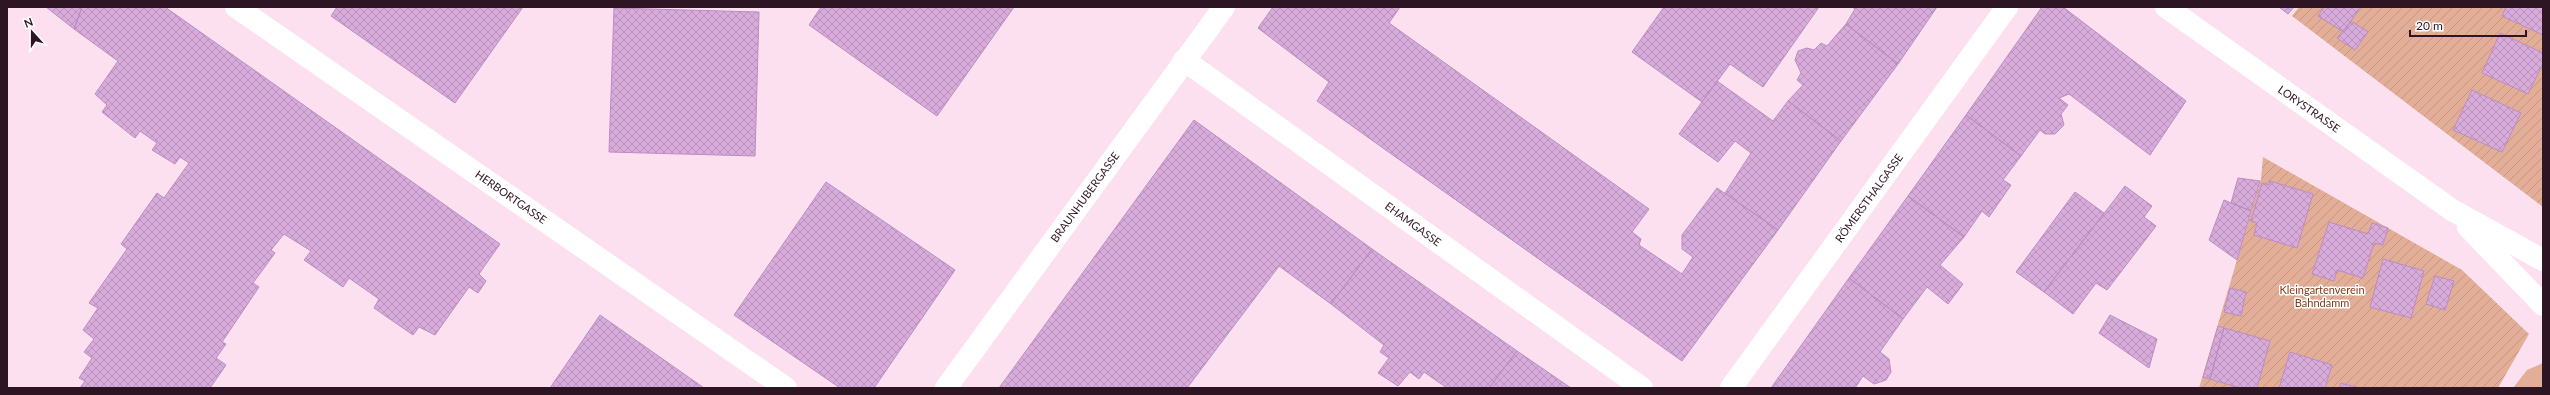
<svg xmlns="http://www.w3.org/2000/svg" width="2550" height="395" font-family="Lato,sans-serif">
	<defs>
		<pattern id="garden-furrows" width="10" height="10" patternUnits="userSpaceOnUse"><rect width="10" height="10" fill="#e3ae97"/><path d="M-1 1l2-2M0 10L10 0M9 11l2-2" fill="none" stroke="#c39582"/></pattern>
		<pattern id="building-cross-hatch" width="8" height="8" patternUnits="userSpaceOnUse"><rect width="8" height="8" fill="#d7acdb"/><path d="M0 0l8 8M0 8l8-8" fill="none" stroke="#b993bc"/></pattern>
	</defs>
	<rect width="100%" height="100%" fill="#fde0f0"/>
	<path fill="#e3ae97" d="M 2543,363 L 2543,388 L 2513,388 L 2527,370 Z"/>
	<path fill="url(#garden-furrows)" d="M 2299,7 L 2543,7 L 2543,207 L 2292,16 Z
		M 2263,157 L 2462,270 L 2529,334 L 2498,388 L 2199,388 L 2261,179 Z"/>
	<path fill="url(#building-cross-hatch)" stroke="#bd8bc2" d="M 46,7 L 82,7 L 74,29 Z
		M 82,7 L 165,7 L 500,244 L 479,274 L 486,281 L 478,293 L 469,287 L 435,335 L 419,327 L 413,335 L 374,308 L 379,299 L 349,278 L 343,287 L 304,260 L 311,251 L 284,234 L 271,250 L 275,253 L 253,283 L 259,287 L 222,342 L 226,344 L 216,358 L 226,365 L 210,388 L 80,388 L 85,381 L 79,378 L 92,358 L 84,352 L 94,339 L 83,330 L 98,308 L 89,303 L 127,249 L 121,244 L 157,193 L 164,198 L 189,163 L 180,157 L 175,164 L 152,150 L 157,143 L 140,131 L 135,138 L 102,112 L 107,105 L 95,94 L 118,61 L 74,29 Z
		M 337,7 L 523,7 L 455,103 L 331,16 Z
		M 821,7 L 1014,7 L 937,116 L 809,25 Z
		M 1273,7 L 1400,7 L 1389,23 L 1649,209 L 1632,232 L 1641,239 L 1639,245 L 1682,274 L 1693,257 L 1682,249 L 1682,235 L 1717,188 L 1778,230 L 1682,361 L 1317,101 L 1329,82 L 1258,28 Z
		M 1664,7 L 1819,7 L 1763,87 L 1730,64 L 1702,102 L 1632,52 Z
		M 1852,7 L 1937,7 L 1898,64 L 1846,24 L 1855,9 Z
		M 2042,7 L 2063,7 L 2186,101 L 2150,155 L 2069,94 L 2059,98 L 2068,105 L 2061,114 L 2064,125 L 2055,134 L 2045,134 L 2040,130 L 2021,156 L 1966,115 Z
		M 2279,7 L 2294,7 L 2288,14 Z
		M 2324,7 L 2360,7 L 2344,32 L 2318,16 Z
		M 2506,7 L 2543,7 L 2543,35 L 2502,16 Z
		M 614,8 L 759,12 L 755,156 L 609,152 Z
		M 2351,21 L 2368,32 L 2355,50 L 2337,38 Z
		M 1846,24 L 1898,64 L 1841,141 L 1788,101 L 1803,85 L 1797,80 L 1801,73 L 1795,60 L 1798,51 L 1807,48 L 1814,50 L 1821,43 L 1827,46 Z
		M 2500,33 L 2543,53 L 2543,63 L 2528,94 L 2482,73 Z
		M 1717,81 L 1773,121 L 1788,101 L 1841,141 L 1778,230 L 1725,193 L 1751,153 L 1735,141 L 1718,162 L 1679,134 Z
		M 2472,90 L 2521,113 L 2502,152 L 2453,130 Z
		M 1966,115 L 2021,156 L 2003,180 L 2011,185 L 1989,217 L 1982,211 L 1964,237 L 1908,196 Z
		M 1194,120 L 1372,249 L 1331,304 L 1279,266 L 1187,388 L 999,388 Z
		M 2238,178 L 2260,181 L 2251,211 L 2231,203 Z
		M 2270,181 L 2313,194 L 2297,248 L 2254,235 L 2257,223 L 2251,221 L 2262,183 L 2269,185 Z
		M 826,182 L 955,270 L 874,388 L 840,388 L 734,315 Z
		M 2125,186 L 2152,206 L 2144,217 L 2156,226 L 2107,290 L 2096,283 L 2073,314 L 2044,292 Z
		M 2075,192 L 2104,213 L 2044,292 L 2016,272 Z
		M 1908,196 L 1964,237 L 1940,265 L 1963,284 L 1948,304 L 1927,287 L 1903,319 L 1849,278 Z
		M 2224,200 L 2251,211 L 2237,260 L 2209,240 Z
		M 2329,222 L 2368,234 L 2372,223 L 2388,228 L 2383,245 L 2374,243 L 2363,278 L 2337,270 L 2334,281 L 2312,274 Z
		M 1372,249 L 1517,351 L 1489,388 L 1447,388 L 1424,372 L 1419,379 L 1410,372 L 1398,386 L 1378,373 L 1389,358 L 1380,352 L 1384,345 L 1331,304 Z
		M 2383,259 L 2424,271 L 2411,318 L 2370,307 Z
		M 2435,276 L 2454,281 L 2445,310 L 2426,304 Z
		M 1849,278 L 1903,319 L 1880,352 L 1889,359 L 1891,372 L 1886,380 L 1874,384 L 1863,376 L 1855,388 L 1771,388 Z
		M 2230,288 L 2246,292 L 2241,316 L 2224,312 Z
		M 600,315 L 704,388 L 550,388 Z
		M 2110,315 L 2157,339 L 2149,368 L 2099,333 Z
		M 2218,326 L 2224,328 L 2210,379 L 2203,377 Z
		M 2224,328 L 2270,341 L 2257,388 L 2240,388 L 2210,379 Z
		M 1517,351 L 1571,388 L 1489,388 Z
		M 2290,352 L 2332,365 L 2325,388 L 2279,388 Z
		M 2341,383 L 2360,388 L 2339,388 Z"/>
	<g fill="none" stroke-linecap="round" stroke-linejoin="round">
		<path stroke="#fff" stroke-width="22" d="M 236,7 L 786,388
			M 1184,60 L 1642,388
			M 946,388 L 1224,7
			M 1731,388 L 2007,7"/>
		<path stroke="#fff" stroke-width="22" d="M 2166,7 L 2452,210 L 2543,260
			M 2468,227 L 2543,305"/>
	</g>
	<g text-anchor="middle" stroke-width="3" stroke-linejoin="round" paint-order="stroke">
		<g font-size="11" fill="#2e1524" stroke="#fff">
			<text transform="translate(2309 109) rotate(35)" y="4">LORYSTRASSE</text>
			<text transform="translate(511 197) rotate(35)" y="4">HERBORTGASSE</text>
			<text transform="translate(1085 197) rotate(-54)" y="4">BRAUNHUBERGASSE</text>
			<text transform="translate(1869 198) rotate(-54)" y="4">RÖMERSTHALGASSE</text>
			<text transform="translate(1413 224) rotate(36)" y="4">EHAMGASSE</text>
		</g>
		<g font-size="11" fill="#823a17" stroke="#fff">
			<text x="2322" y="294">Kleingartenverein<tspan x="2322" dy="13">Bahndamm</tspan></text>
		</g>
	</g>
	<rect width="2550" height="395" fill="none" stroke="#2e1524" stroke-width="16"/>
	<g transform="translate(32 32) rotate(339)" stroke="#ffffff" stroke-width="3" paint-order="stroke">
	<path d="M0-3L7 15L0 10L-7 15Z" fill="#2e1524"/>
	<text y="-6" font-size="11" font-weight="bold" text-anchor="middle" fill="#2e1524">N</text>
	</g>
	<path d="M2410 30v6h116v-6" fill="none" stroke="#2e1524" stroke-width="2"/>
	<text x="2416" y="30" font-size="12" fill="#2e1524" stroke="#ffffff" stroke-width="3" paint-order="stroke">20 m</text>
</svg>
